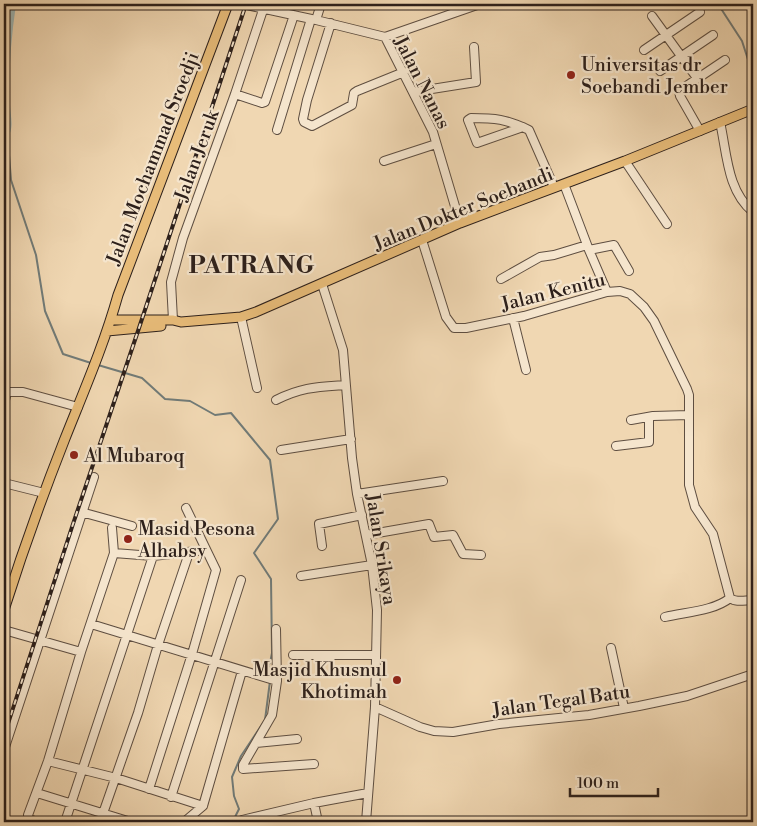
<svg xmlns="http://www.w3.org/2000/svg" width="757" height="826" font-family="'Libre Bodoni',serif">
	<rect width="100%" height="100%" fill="#f0d7b2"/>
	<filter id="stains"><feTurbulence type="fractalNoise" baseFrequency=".004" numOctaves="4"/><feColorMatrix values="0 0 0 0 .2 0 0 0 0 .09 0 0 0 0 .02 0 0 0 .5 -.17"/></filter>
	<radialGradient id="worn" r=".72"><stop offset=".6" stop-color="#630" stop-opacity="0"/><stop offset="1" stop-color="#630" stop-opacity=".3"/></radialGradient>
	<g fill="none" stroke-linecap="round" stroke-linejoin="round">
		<path stroke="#717b78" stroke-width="2" d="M 625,4 L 645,4
			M 718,4 L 742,41 L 753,75
			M 7,130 L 11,180 L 36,255 L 45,311 L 63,354 L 91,363
			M 98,365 L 142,378 L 165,399 L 190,401 L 215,415 L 231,413 L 270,460 L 278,519 L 254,553 L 271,579 L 272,653 L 270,663 L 268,665 L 271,669 L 271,676
			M 229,822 L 235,817 L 239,809 L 234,796 L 232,777 L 241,756 L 265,720 L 270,681"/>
		<path stroke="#9eb7b6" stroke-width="10" d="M 4,134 C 9,126 5,114 5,104 C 3,69 6,38 11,4"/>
		<defs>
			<path id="minor" d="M 242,4 L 316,20 L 385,37 L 433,132 L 460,223
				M 652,16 L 697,78
				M 316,20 L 321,4
				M 331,23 L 307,100 L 303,119 L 304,122 L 312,126 L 352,105 L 354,93 L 357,91 L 404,72
				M 385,37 L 480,4
				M 644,50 L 700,12
				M 660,71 L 713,35
				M 413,92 L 476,82 L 474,47
				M 235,94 L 262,103 L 265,102 L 294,15
				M 720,122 C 727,153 727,191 753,212
				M 523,127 L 477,143 L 468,120 L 471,118 C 495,118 506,119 529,130 L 554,187
				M 277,130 L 311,19
				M 700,131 L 680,96 L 679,91 L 725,60
				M 384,161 L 436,144
				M 625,161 L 667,224
				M 564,184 L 589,250 L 607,292
				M 422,240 L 446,317 L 454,328 L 466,328 L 524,316 L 607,292 L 620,291 L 630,294 L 644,307 L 654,321 L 687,389 L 689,395 L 689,485 L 695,507 L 713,534 L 730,598
				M 589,250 L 614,245 L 629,271
				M 501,279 L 540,257 L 554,255 L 587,245
				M 322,284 L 343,350 L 352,458 L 357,494 L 372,565 L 377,610 L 375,707 L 366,822
				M 241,317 L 257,388
				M 513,318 L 526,370
				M 173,320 L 171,282 L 183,238 L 235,94 L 265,4
				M 4,390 L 7,392 L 23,392 L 78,407
				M 276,400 C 302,387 317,387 345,385
				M 4,404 L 7,392
				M 631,420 L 653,416 L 689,415
				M 616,446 L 649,442 L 649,417
				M 281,450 L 351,439
				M 4,483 L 44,493
				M 357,494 L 443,481
				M 81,512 L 132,526
				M 366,535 L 429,524 L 434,537 L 453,535 L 463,554 L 481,555
				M 322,546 L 319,524 L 362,515
				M 114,553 L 153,556 L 205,550
				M 301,576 L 372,565
				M 730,598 C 736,603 745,600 753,600
				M 665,617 C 686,612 714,611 730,598
				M 91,624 L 277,681
				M 276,629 L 277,681 L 272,715 L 243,765 L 243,769 L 314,764
				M 4,630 L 81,652
				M 611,648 L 624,708
				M 293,655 L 376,655
				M 375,707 L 420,727 L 434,731 L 453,732 L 499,724 L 589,715 L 639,706 L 687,696 L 753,674
				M 256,743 L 297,739
				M 4,750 L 94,477
				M 48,761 L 116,778 L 203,806 L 242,671
				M 149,789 L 192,654 L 216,570 L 186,508
				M 37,793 L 131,822
				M 171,797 L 241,580
				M 314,803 L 318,822
				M 242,820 L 314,803 L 368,793
				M 37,822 L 29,819 L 28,815 L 48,761 L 81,652 L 114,553 L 112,528
				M 65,822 L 153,556
				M 100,822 L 138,713 L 158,645 L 189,553
				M 184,822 L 203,806"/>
			<path id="major" d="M 111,320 L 173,320 L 181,322 L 241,317 L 256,312 L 460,223 L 625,161 L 753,109
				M 107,331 L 161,326
				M 4,610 C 22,553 42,497 64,441 C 83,393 104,345 118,295 L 228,4"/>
		</defs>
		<use href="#minor" stroke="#5e4e41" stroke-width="10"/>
		<use href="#major" stroke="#2d201b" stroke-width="11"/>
		<use href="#minor" stroke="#f5e5cd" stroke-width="8"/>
		<use href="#major" stroke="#e8bc79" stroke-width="9"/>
		<defs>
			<path id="rail" d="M 4,736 L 73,524 L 139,328 L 246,4"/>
		</defs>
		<use href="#rail" stroke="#2d201b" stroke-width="4"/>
		<use href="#rail" stroke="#f5e5cd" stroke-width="2" stroke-dasharray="5.5" stroke-linecap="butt"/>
	</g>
	<g fill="#8f2418" stroke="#f5e5cd" stroke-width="2">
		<circle cx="571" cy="75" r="5"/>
		<circle cx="74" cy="455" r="5"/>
		<circle cx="128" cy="539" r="5"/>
		<circle cx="397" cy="680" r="5"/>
	</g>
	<g text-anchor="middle" stroke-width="4.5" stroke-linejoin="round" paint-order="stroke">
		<g font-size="19" fill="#2d201b" stroke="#f5e5cd" text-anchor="start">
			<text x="581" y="71">Universitas dr<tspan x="581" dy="22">Soebandi Jember</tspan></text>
			<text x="84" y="462">Al Mubaroq</text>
			<text x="138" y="535">Masid Pesona<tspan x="138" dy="22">Alhabsy</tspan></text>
			<text x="387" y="676" text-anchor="end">Masjid Khusnul<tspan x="387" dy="22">Khotimah</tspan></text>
		</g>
		<g font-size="19" fill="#2d201b" stroke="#f5e5cd">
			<text transform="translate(423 82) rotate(63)" y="7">Jalan Nanas</text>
			<text transform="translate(196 155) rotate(-70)" y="7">Jalan Jeruk</text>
			<text transform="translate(152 158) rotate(-69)" y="7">Jalan Mochammad Sroedji</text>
			<text transform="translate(463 208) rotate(-22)" y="7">Jalan Dokter Soebandi</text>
			<text transform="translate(553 291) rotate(-14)" y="7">Jalan Kenitu</text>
			<text transform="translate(382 549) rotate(81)" y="7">Jalan Srikaya</text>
			<text transform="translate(561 700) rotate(-8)" y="7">Jalan Tegal Batu</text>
		</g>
		<g font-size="24" font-weight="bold" letter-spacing="1" fill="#2d201b" stroke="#f5e5cd">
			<text x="252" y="273">PATRANG</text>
		</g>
	</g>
	<rect width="757" height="826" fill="none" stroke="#f0d7b2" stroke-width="20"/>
	<rect x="5" y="5" width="747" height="816" fill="none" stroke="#2d201b" stroke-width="2.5"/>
	<rect x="10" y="10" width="737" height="806" fill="none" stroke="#2d201b"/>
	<path d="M570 788v8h88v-8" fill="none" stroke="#2d201b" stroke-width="2.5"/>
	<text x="577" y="788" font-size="15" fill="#2d201b" stroke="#f5e5cd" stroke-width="4" paint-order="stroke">100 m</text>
	<rect width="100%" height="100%" filter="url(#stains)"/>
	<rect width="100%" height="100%" fill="url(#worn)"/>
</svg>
